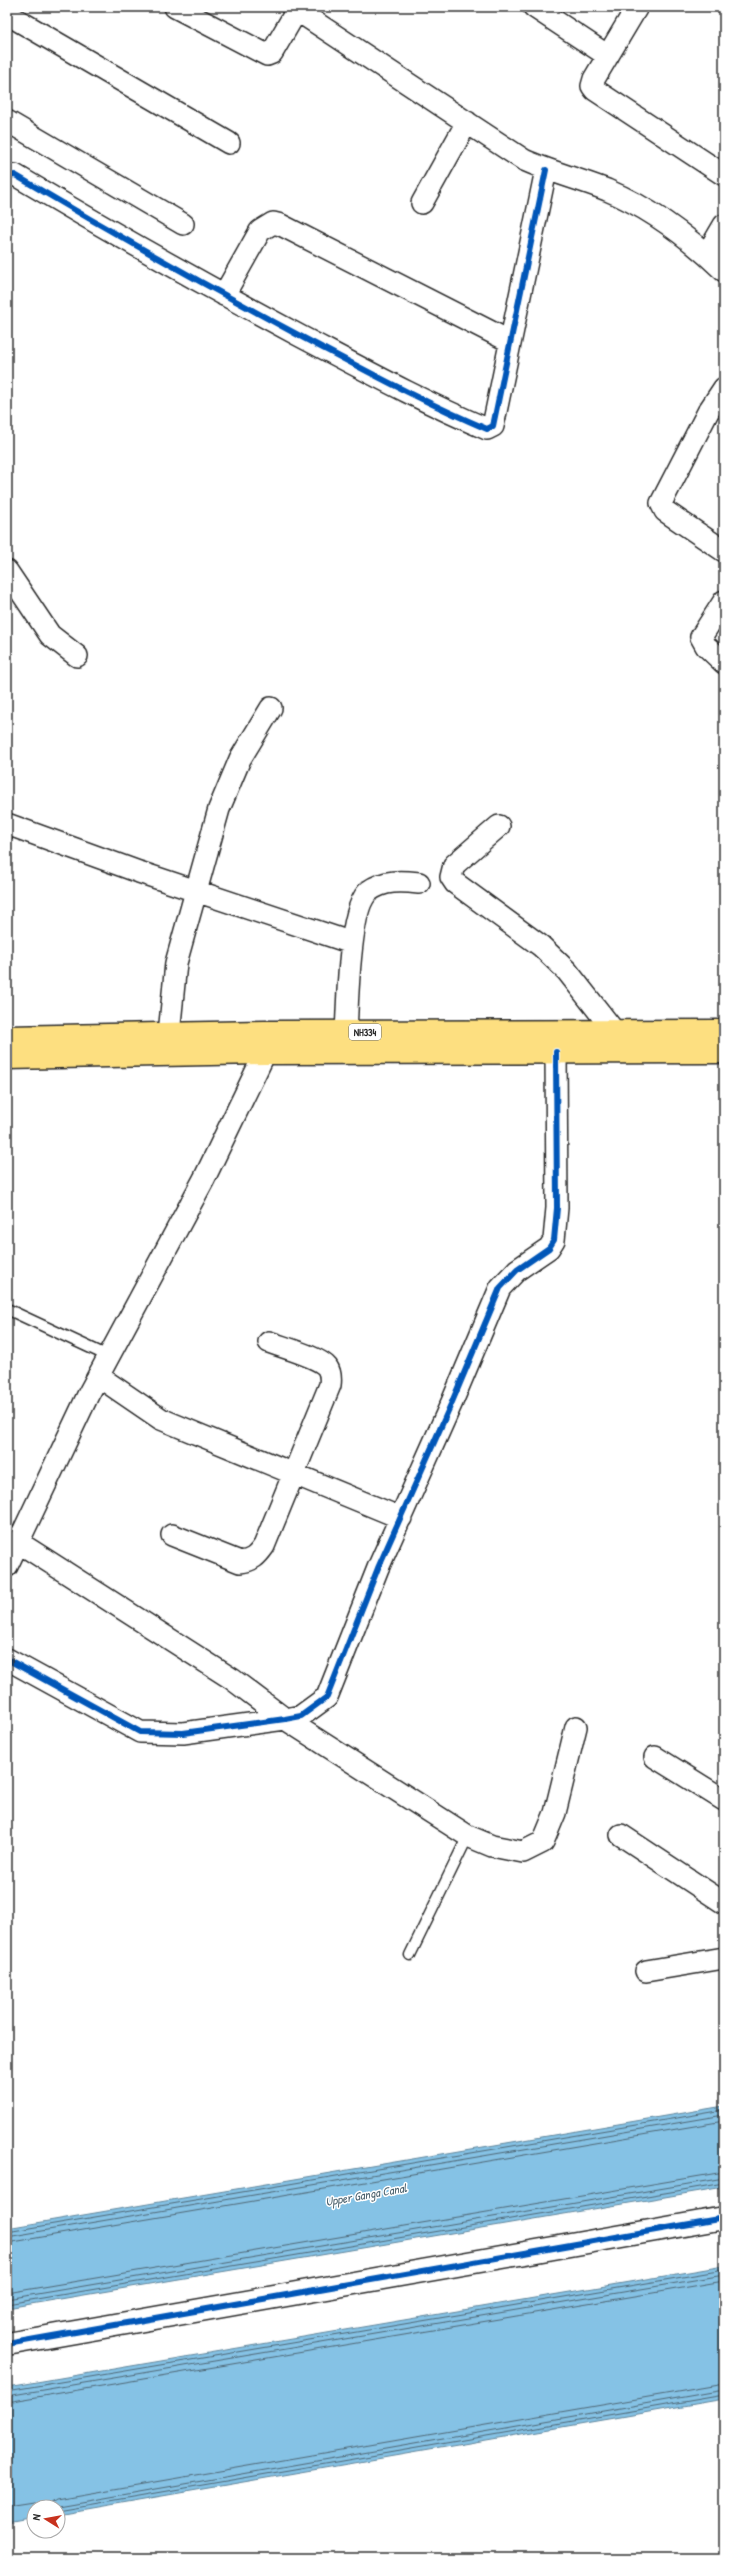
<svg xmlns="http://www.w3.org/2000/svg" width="731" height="2565" font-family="'Patrick Hand',sans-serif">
	<rect width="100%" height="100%" fill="#fff"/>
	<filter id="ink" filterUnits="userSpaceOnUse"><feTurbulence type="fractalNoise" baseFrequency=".025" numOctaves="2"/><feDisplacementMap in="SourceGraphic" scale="8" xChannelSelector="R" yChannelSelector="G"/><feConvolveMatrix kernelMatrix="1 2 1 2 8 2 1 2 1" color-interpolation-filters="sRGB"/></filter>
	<g filter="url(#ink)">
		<path fill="#85c2e5" stroke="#61869b" d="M 724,2106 L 724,2187 L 7,2308 L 7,2228 Z
			M 724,2266 L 724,2399 L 58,2514 L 58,2507 L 34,2507 L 34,2518 L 7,2523 L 7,2387 Z"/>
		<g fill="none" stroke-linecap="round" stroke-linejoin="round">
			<path stroke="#4f6775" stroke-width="1" d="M 7,2232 L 724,2110
				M 7,2237 L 724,2115
				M 7,2243 L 724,2121
				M 7,2293 L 724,2172
				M 7,2299 L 724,2178
				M 7,2304 L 724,2183
				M 7,2391 L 724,2270
				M 7,2396 L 724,2275
				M 7,2402 L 724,2281
				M 7,2507 L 33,2503 L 44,2507 L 56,2499 L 724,2384
				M 53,2507 L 724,2390
				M 58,2510 L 724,2395"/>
			<defs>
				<path id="lane" d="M 7,1309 L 108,1356
					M 410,1955 L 468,1836"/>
				<path id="street" d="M 175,7 L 267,55 L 272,53 L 297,10
					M 292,7 L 524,160 C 551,172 579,179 607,190 C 650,208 691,239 724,271
					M 534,7 L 608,56
					M 637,7 L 594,79 L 592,86 L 595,90 L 724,175
					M 7,14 L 229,143
					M 7,121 L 183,224
					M 7,176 L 15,175 C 109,231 203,284 300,336 C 361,368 423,402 487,429 L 493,426 L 546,170
					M 422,203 L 467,122
					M 707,254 L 724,225
					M 224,295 L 260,231 L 273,223 L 281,225 L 509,341
					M 724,388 L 708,412 L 661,503 L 665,511 L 724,551
					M 7,571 L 50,635 L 77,656
					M 724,601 L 701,637 L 706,646 L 724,663
					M 7,824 L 139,872 L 352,943
					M 499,826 L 454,865 L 451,877 L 455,883 L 541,946 L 567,971 L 614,1031
					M 346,1032 C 348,1003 348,908 369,891 C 384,880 401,881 419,883
					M 169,1034 L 176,963 L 219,809 L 240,759 L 271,708
					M 98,1376 L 161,1419 L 401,1518
					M 172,1535 L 240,1562 C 252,1561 257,1556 264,1546 L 330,1385 C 331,1378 331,1373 327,1367 C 319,1357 282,1347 269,1342
					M 18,1542 L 232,1679 L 285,1719 L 468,1836 L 492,1846 L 523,1852 L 543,1842 L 555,1813 L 576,1727
					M 7,1566 L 88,1395 L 204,1179 L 265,1053
					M 7,1659 L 140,1732 L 183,1733 L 285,1719 L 301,1716 L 327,1697 L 378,1568 L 452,1402 L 500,1288 L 517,1270 L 549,1248 L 554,1240 L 557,1208 L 556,1052
					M 655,1757 L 724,1800
					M 621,1835 L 724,1903
					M 646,1971 L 724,1958"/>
				<path id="secondary" d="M 7,2344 L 724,2218"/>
				<path id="highway" d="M 7,1037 L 265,1032 L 724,1031
					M 7,1058 L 265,1053 L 724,1052"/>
			</defs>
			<use href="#lane" stroke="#2b2b2b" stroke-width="13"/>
			<use href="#street" stroke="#2b2b2b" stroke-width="24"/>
			<use href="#secondary" stroke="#2b2b2b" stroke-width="25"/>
			<use href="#highway" stroke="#2b2b2b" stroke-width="25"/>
			<use href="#lane" stroke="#fff" stroke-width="10"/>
			<use href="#street" stroke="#fff" stroke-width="21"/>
			<use href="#secondary" stroke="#fff" stroke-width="22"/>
			<use href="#highway" stroke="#fddf80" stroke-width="22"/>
			<defs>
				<path id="cycleway" d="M 7,176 L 15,175 C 109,231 203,284 300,336 C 361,368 423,402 487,429 L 493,426 L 546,170
					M 7,1659 L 140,1732 L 183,1733 L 285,1719 L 301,1716 L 327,1697 L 378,1568 L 452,1402 L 500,1288 L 517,1270 L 549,1248 L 554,1240 L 557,1208 L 556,1052
					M 7,2344 L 724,2218"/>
			</defs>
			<use href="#cycleway" stroke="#fff" stroke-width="8"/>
			<use href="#cycleway" stroke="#0057b8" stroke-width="6"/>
		</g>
	</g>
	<g text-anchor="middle" stroke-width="3" stroke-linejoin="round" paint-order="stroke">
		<rect fill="#fff" stroke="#6b6b6b" stroke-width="1" x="349" y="1024" width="32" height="16" rx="3"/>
		<g font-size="10" font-weight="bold" fill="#2b2b2b">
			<text x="365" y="1036">NH334</text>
		</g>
		<g font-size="12" font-style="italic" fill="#4a606c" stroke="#fff">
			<text transform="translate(366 2195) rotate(-10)" y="4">Upper Ganga Canal</text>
		</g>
	</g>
	<rect width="731" height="2565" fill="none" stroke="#fff" stroke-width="24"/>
	<rect x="12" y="12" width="707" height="2541" fill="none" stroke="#2b2b2b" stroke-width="1.5" filter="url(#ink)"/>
	<g transform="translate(46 2519) rotate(281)"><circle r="19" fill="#ffffff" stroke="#aaaaaa"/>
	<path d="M0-3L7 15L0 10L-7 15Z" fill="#c8321e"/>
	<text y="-6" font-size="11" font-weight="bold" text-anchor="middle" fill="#2b2b2b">N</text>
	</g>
</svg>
